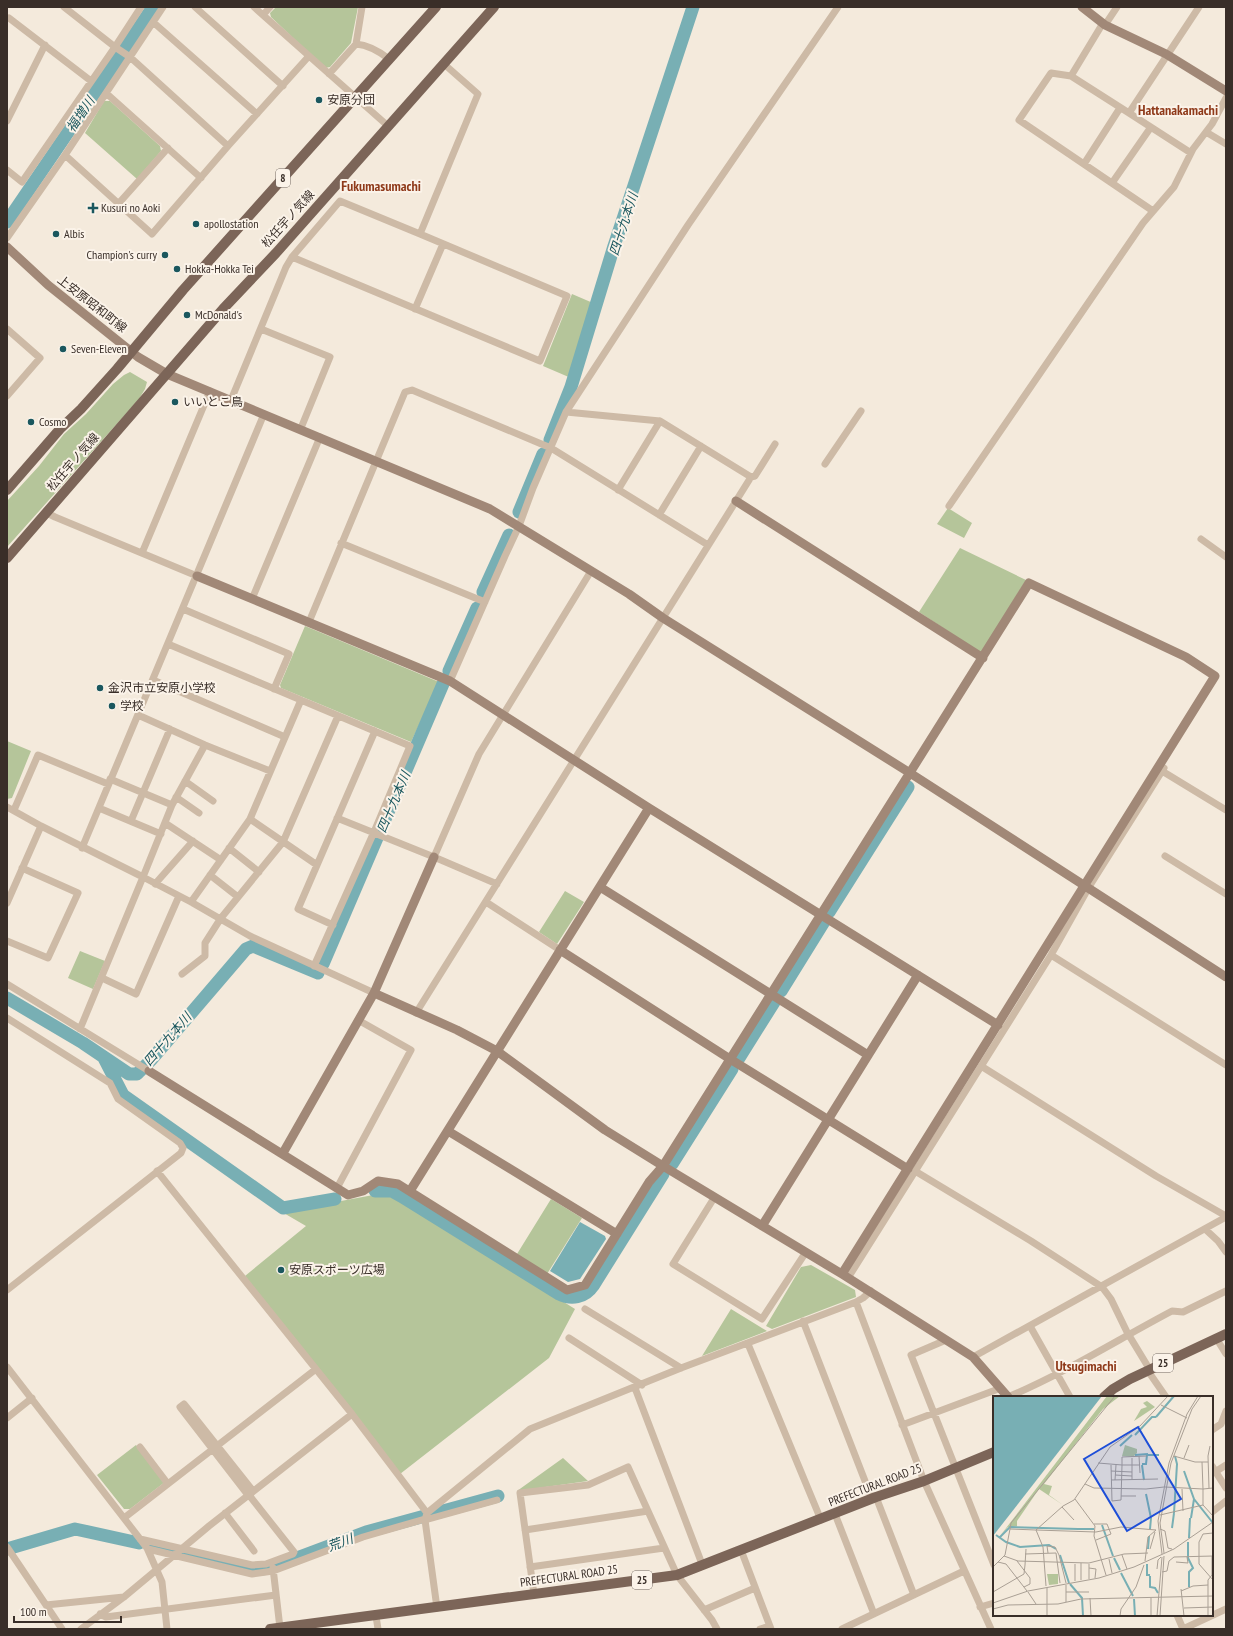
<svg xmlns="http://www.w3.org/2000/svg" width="1233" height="1636" font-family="'PT Sans Narrow','Noto Sans JP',sans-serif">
	<rect width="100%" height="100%" fill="#f4eadc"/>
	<path fill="#b5c59a" d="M 276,7 L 358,7 L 351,43 L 330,67 L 325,68 L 271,17 L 270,13 Z
		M 104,101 L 110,101 L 160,146 L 161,151 L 137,179 L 85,133 Z
		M 572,294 L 593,303 L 571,378 L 543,366 Z
		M 130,372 L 147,382 L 145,389 L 139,399 L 7,547 L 7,501 L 39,466 L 64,434 L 86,414 L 113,384 L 124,375 Z
		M 948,508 L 972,523 L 964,538 L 937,524 Z
		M 960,548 L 1026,580 L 981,653 L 919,612 Z
		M 305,626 L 439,682 L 411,742 L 281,688 L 280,685 Z
		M 7,741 L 31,751 L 12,798 L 7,799 Z
		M 565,891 L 584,902 L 557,944 L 539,932 Z
		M 80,951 L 105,961 L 93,989 L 68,978 Z
		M 384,1193 L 390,1193 L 575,1309 L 549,1358 L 400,1474 L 245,1276 L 306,1226 L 282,1212 Z
		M 551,1199 L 582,1218 L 547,1274 L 517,1254 Z
		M 811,1265 L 855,1290 L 856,1297 L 772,1329 L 766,1326 L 801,1267 Z
		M 731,1309 L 767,1331 L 702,1356 Z
		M 136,1445 L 165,1482 L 130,1509 L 124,1509 L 97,1475 Z
		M 563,1458 L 588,1481 L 517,1491 Z"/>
	<path fill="#78afb4" d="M 580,1222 L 605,1236 L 606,1239 L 580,1279 L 568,1282 L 550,1271 Z"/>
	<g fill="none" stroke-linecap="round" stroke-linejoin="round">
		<path stroke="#78afb4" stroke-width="13" d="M 7,222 L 153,7
			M 550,440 L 571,387 L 614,246 L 693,7
			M 519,512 L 543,454
			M 483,592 L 509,535
			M 449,671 L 477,608
			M 829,912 L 908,787
			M 323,964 L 443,684
			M 781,991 L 825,920
			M 7,998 L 83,1043 L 129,1074 L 137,1074 L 151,1060 L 246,949 L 253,946 L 318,973
			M 104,1058 L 123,1095 L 283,1208 L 335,1199
			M 739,1058 L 776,999
			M 672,1164 L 732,1069
			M 375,1191 L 392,1191 L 401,1196 L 559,1294 C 571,1300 585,1298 593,1286 L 663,1174
			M 154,1547 L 174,1551
			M 7,1549 L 75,1529 L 139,1543
			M 182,1553 L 252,1570 L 270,1568 L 366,1532 L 498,1496"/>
		<path stroke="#cdbaa6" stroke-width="7" d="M 141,7 L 115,47 L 130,57 L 228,146 L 152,234 L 65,155 L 163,7
			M 195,7 L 283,86
			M 254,7 L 388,126
			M 263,15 L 270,7
			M 9,18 L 91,81
			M 153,22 L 257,114
			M 1105,25 L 1117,7
			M 356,44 C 368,45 380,52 389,59
			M 329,74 L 356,44 L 362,7
			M 1071,76 L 1103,23
			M 106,93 L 201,178
			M 1129,113 L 1071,76 L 1051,73 L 1019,120 L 1153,211
			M 7,121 L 45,45
			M 1206,132 L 1226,144
			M 228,146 L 309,56
			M 1191,153 L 1129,113 L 1199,7
			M 1084,164 L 1120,108
			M 7,170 L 22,182 L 115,47 L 64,7
			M 1112,183 L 1151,127
			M 119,203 L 168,148
			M 7,238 L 65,155
			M 292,257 L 540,361 L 567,296 L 420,234
			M 415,309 L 443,244
			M 7,329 L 40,358 L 7,396
			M 261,329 L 330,357 L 301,428
			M 231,400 L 286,267 L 292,257 L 340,201 L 420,234 L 478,94 L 444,64
			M 825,464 L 861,411
			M 751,477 L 755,476 L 775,444
			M 618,490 L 660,421
			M 949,506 L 1143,223 L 1174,187 L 1193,149 L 1212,124 L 1226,98
			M 47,513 L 55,517 L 197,576
			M 659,515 L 701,446
			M 1201,539 L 1226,557
			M 341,543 L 485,602
			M 142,553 L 210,391
			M 252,599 L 320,437
			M 183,609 L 289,654 L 274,689
			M 309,622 L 405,392 L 412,390 L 551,448 L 708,545
			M 168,644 L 410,746 L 374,832 L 314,966
			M 153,680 L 285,737
			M 450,681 L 505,556 L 519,526 L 533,488 L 566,412 L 688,225 L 838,7
			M 301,700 L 250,819 L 317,865
			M 138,715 L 205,745 L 270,771
			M 1162,771 L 1226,810
			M 110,779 L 172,805
			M 185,781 L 213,801
			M 176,797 L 199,813
			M 7,807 L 41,826 L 7,903
			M 99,808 L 161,834
			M 14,810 L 38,755 L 108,784
			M 337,818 L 434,857 L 479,754 L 591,571
			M 131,821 L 170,729
			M 165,823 L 221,860
			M 41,826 L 143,877 L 172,805 L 205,745
			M 82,848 L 264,414
			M 229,848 L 259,872
			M 1165,856 L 1226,894
			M 434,857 L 497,884
			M 210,875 L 238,897
			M 155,884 L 193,841
			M 191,902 L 250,819
			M 486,902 L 560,950
			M 333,925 L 298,909 L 375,731
			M 7,941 L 48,958 L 78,893 L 22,868
			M 1051,955 L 1226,1065
			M 182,974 L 205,956 L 205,943 L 221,918 L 283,842 L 338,716
			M 102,978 L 136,994 L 179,896
			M 7,984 L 149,1071
			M 416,1013 L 751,477 L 660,421 L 566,412
			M 7,1018 L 110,1083 L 118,1099 L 180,1143 L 183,1148 L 181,1153 L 7,1290
			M 80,1029 L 143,877 L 191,902 L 250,936 L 374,993
			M 981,1066 L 1156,1176 L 1226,1216
			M 157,1171 L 352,1414 L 427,1513
			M 915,1171 L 1031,1241 L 1102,1287 L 1111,1299 L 1127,1332 L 1150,1370
			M 337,1188 L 411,1050 L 358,1020
			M 714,1198 L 673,1264 L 762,1319 L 806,1252
			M 1205,1229 L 1218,1241 L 1226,1252
			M 848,1278 L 1051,955 L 1089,887 L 1164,768
			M 856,1302 L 924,1481 L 991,1629
			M 585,1309 L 681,1368
			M 803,1321 L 872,1499
			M 1030,1326 L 1070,1397
			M 569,1338 L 642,1385
			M 1216,1338 L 1226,1354
			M 946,1340 L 911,1355 L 994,1565
			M 748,1344 L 821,1520
			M 973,1357 L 1226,1217
			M 7,1367 L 147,1548 L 162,1582 L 167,1629
			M 1148,1371 L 1166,1397
			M 635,1388 L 702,1564
			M 1008,1397 C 1065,1373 1117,1340 1172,1311 L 1183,1312 L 1226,1291
			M 7,1418 L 32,1398
			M 902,1425 L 1001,1388
			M 1212,1430 L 1221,1424 L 1226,1411
			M 140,1447 L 168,1484
			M 1212,1466 L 1226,1488
			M 1215,1472 L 1226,1465
			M 248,1495 L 180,1407 L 184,1404 L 253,1491
			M 876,1497 L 914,1595
			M 1212,1512 L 1226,1501
			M 225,1513 L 254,1551
			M 835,1514 L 874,1614
			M 124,1518 L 316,1369
			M 425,1520 L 497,1500
			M 525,1530 L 648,1511
			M 140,1539 L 252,1565 L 266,1564 L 293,1554 L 294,1552 L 249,1495
			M 7,1547 L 46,1605
			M 148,1549 L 252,1574 L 273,1571 L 363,1537 L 425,1519
			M 741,1550 L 771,1629
			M 530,1567 L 664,1548
			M 273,1568 L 280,1628
			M 534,1594 L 520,1493 L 588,1485 L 628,1467 L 677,1575 L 712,1620 L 717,1629
			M 980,1607 L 994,1603
			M 437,1608 L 425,1520 L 427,1513 L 530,1429 L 681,1368 L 856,1302 L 863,1298 L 871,1291
			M 704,1610 L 755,1588
			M 100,1614 L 106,1617 L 276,1595
			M 1177,1615 L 1183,1629
			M 376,1616 L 378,1629
			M 62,1629 L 46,1605 L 124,1597
			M 81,1629 L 124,1597 L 209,1526 L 352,1414
			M 760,1629 L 770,1626
			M 842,1629 L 964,1571
			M 1183,1629 L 1226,1609"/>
		<path stroke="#a18877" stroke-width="9" d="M 1082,7 L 1105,25 L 1166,54 L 1226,91
			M 7,247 L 48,285 L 138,357 L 167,374 L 490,509 L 629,594 L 663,618 L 910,773 L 1226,977
			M 736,501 L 983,658
			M 197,576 L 450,681 L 649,808 L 998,1025
			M 600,887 L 868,1055
			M 560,950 L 730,1059 L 908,1169
			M 374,993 L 457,1030 L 497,1051 L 605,1130 L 663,1166 L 1029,583 L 1186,657 L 1215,676 L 842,1274
			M 149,1071 L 348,1195 L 363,1191 L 378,1181 L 398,1184 L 567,1290 L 585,1285 L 649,1182 L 663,1166 L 842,1274 L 973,1357 L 1008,1397
			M 448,1131 L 617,1234
			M 283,1153 L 374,993 L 434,857
			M 410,1191 L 649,808
			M 762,1226 L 918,975"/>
		<path stroke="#7c6558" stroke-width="10" d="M 7,490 L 60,429 L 81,409 L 117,369 L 183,290 L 436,7
			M 7,558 L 223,309 L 276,253 L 494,7
			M 1104,1397 L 1113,1389 L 1130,1379 L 1226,1334
			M 270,1629 L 677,1575 L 876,1497 L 924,1481 L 994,1452"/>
	</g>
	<g fill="#1a575e" stroke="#fbf3e9" stroke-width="1.5">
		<circle cx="319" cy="100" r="4"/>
		<path d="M91 202h4v4h4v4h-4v4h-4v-4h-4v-4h4z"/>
		<circle cx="196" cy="224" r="4"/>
		<circle cx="56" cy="234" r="4"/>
		<circle cx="165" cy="255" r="4"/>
		<circle cx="177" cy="269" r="4"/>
		<circle cx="187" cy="315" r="4"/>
		<circle cx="63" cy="349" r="4"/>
		<circle cx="175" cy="402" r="4"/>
		<circle cx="31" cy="422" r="4"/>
		<circle cx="100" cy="688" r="4"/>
		<circle cx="112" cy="706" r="4"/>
		<circle cx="281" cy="1270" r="4"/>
	</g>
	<g text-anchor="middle" stroke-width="4" stroke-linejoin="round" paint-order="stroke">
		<g fill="#fbf3e9" stroke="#736962" stroke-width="1">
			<rect x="276" y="169" width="14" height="18" rx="3"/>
			<rect x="1153" y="1354" width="20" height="18" rx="3"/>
			<rect x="632" y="1571" width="20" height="18" rx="3"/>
		</g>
		<g font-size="11" font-weight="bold" fill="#392e28">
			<text x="283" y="182">8</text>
			<text x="1163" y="1367">25</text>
			<text x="642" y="1584">25</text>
		</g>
		<g font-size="12" fill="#392e28" stroke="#fbf3e9" text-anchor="start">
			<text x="327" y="104">安原分団</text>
			<text x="101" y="212">Kusuri no Aoki</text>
			<text x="204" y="228">apollostation</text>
			<text x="64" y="238">Albis</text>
			<text x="157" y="259" text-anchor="end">Champion's curry</text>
			<text x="185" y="273">Hokka-Hokka Tei</text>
			<text x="195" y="319">McDonald's</text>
			<text x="71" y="353">Seven-Eleven</text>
			<text x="183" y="406">いいとこ鳥</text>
			<text x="39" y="426">Cosmo</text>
			<text x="108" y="692">金沢市立安原小学校</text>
			<text x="120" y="710">学校</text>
			<text x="289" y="1274">安原スポーツ広場</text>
		</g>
		<g font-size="12" fill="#392e28" stroke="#fbf3e9">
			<text transform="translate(288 219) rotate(-48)" y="4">松任宇ノ気線</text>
			<text transform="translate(92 304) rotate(38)" y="4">上安原昭和町線</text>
			<text transform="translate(73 462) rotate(-49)" y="4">松任宇ノ気線</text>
			<text transform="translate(875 1485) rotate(-21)" y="4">PREFECTURAL ROAD 25</text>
			<text transform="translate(569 1576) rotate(-8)" y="4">PREFECTURAL ROAD 25</text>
		</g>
		<g font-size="13" font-style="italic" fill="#1a575e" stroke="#fbf3e9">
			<text transform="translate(80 114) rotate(-56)" y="5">福増川</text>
			<text transform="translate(623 224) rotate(-72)" y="5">四十九本川</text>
			<text transform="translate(393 802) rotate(-67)" y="5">四十九本川</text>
			<text transform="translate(167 1039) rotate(-49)" y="5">四十九本川</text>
			<text transform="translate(340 1542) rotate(-20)" y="5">荒川</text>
		</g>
		<g font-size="14" font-weight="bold" fill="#8f3a1a" stroke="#fbf3e9">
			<text x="1178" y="115">Hattanakamachi</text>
			<text x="381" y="191">Fukumasumachi</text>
			<text x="1086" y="1371">Utsugimachi</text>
		</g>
	</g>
	<g transform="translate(993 1396)">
		<rect width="220" height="220" fill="#f4eadc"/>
		<path d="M 114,0 L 127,0 L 110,13 L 51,88 L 59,90 L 56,99 L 70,109 L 46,93 L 24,125 L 24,130 L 15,131 L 7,140 ZM 154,5 L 162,11 L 141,25 L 148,13 L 154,11 L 150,7 ZM 132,49 L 144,53 L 144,57 L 140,61 L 129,60 ZM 54,178 L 65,178 L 65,188 L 56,189 Z" fill="#b5c59a"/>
		<path d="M 0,0 L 109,0 L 0,140 Z" fill="#78afb4"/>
		<path fill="none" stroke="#78afb4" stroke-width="2" d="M 163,21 L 181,0M 142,39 L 159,21 L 163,21M 127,50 L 139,39M 142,59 L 155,58M 149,68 L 153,68 L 154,59 L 166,59M 149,69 L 151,84M 191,75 L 201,103 L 220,127M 153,98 L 158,122 L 157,133M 181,117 L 184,68 L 182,60M 198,122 L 201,103M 109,129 L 120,160M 179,132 L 181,117M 85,133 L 101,133M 3,139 L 13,146 L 27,151 L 56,149 L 63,153M 6,142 L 17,131 L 85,133M 196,142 L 197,122M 195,146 L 195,162 L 200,172 L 196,176 L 196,191M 155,153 L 156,140M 67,159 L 76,187M 121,162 L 127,174M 154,168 L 154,179 L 157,179M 128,177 L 140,200M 157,180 L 157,191 L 162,192 L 165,197M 77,188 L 89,202 L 90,220M 141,203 L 142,220"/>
		<path fill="none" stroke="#a99f94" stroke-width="1" d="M 168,9 L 194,22M 146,60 L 147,77M 181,60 L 202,66 L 215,66M 191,62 L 196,49M 209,66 L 210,93M 105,67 L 129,69 L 129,61 L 154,60M 118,69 L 119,105 L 128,104 L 129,69 L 146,69M 118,75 L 139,76M 122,79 L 139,80M 118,84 L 165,83M 122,84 L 123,69M 139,84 L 139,62M 92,88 L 101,92 L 153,93 L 171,91M 172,91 L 210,93M 216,92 L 215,60 L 217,50M 189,93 L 190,115M 128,100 L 143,100M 82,103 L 102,130 L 101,140 L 113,179M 210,109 L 210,93 L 220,92M 69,111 L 81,124M 167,119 L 210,109 L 220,120M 101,128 L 114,128 L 118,138 L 103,144M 17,133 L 18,127 L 122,0M 167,133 L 172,135 L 175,152 L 179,153M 43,134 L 103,136 L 128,131 L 163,134M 43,134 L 70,110 L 81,104 L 117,51 L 147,30 L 175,0M 43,134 L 50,151 L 53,190M 220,137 L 210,138 L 206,146 L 206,168 L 220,184M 157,153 L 162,136M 55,157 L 54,150 L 62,151 L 66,159M 171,157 L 167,127 L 178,67 L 199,13 L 208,0M 32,158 L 63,157 L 67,187M 169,158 L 165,125 L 176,67 L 194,18 L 205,0M 66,159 L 73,187M 129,159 L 134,173M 11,160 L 25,165 L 96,167 L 131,158 L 155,157M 116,163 L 119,177M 24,165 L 37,182 L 37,188 L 31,191M 152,165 L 155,141 L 163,134M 5,166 L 13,168 L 34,195M 183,166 L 195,167 L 194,161M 88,167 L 88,184M 82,168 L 82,185M 32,169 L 33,153M 0,171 L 12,159 L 17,133 L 43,134M 96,172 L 103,173 L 102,182M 164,173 L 165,164 L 168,161M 169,176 L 174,175 L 176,165 L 181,161 L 220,160M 96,183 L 96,168M 73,189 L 73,206M 54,192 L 54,220M 188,193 L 191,220M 188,195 L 200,190 L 215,189M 0,196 L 31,178 L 32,169M 35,196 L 43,208M 73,196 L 96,196M 97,202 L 98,220M 158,202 L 158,220M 0,207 L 35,195 L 106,182 L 141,171 L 181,153 L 220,126M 191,212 L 220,211M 0,213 L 15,209 L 65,208 L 88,203 L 220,200M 127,220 L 128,213 L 143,191 L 151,169M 164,220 L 169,161M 167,220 L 171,160M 215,220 L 215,184 L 219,179 L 219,160"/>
		<path fill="#1d4ed8" fill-opacity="0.15" stroke="#1d4ed8" stroke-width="2" d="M 145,31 L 188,103 L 134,135 L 91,63 Z"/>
		<rect width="220" height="220" fill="none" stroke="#392e28" stroke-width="2"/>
	</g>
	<rect width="1233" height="1636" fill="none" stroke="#392e28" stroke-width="16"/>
	<path d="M14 1616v6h107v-6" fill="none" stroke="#392e28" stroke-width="2"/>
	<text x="20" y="1616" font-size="12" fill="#392e28" stroke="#fbf3e9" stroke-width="3" paint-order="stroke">100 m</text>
</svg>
